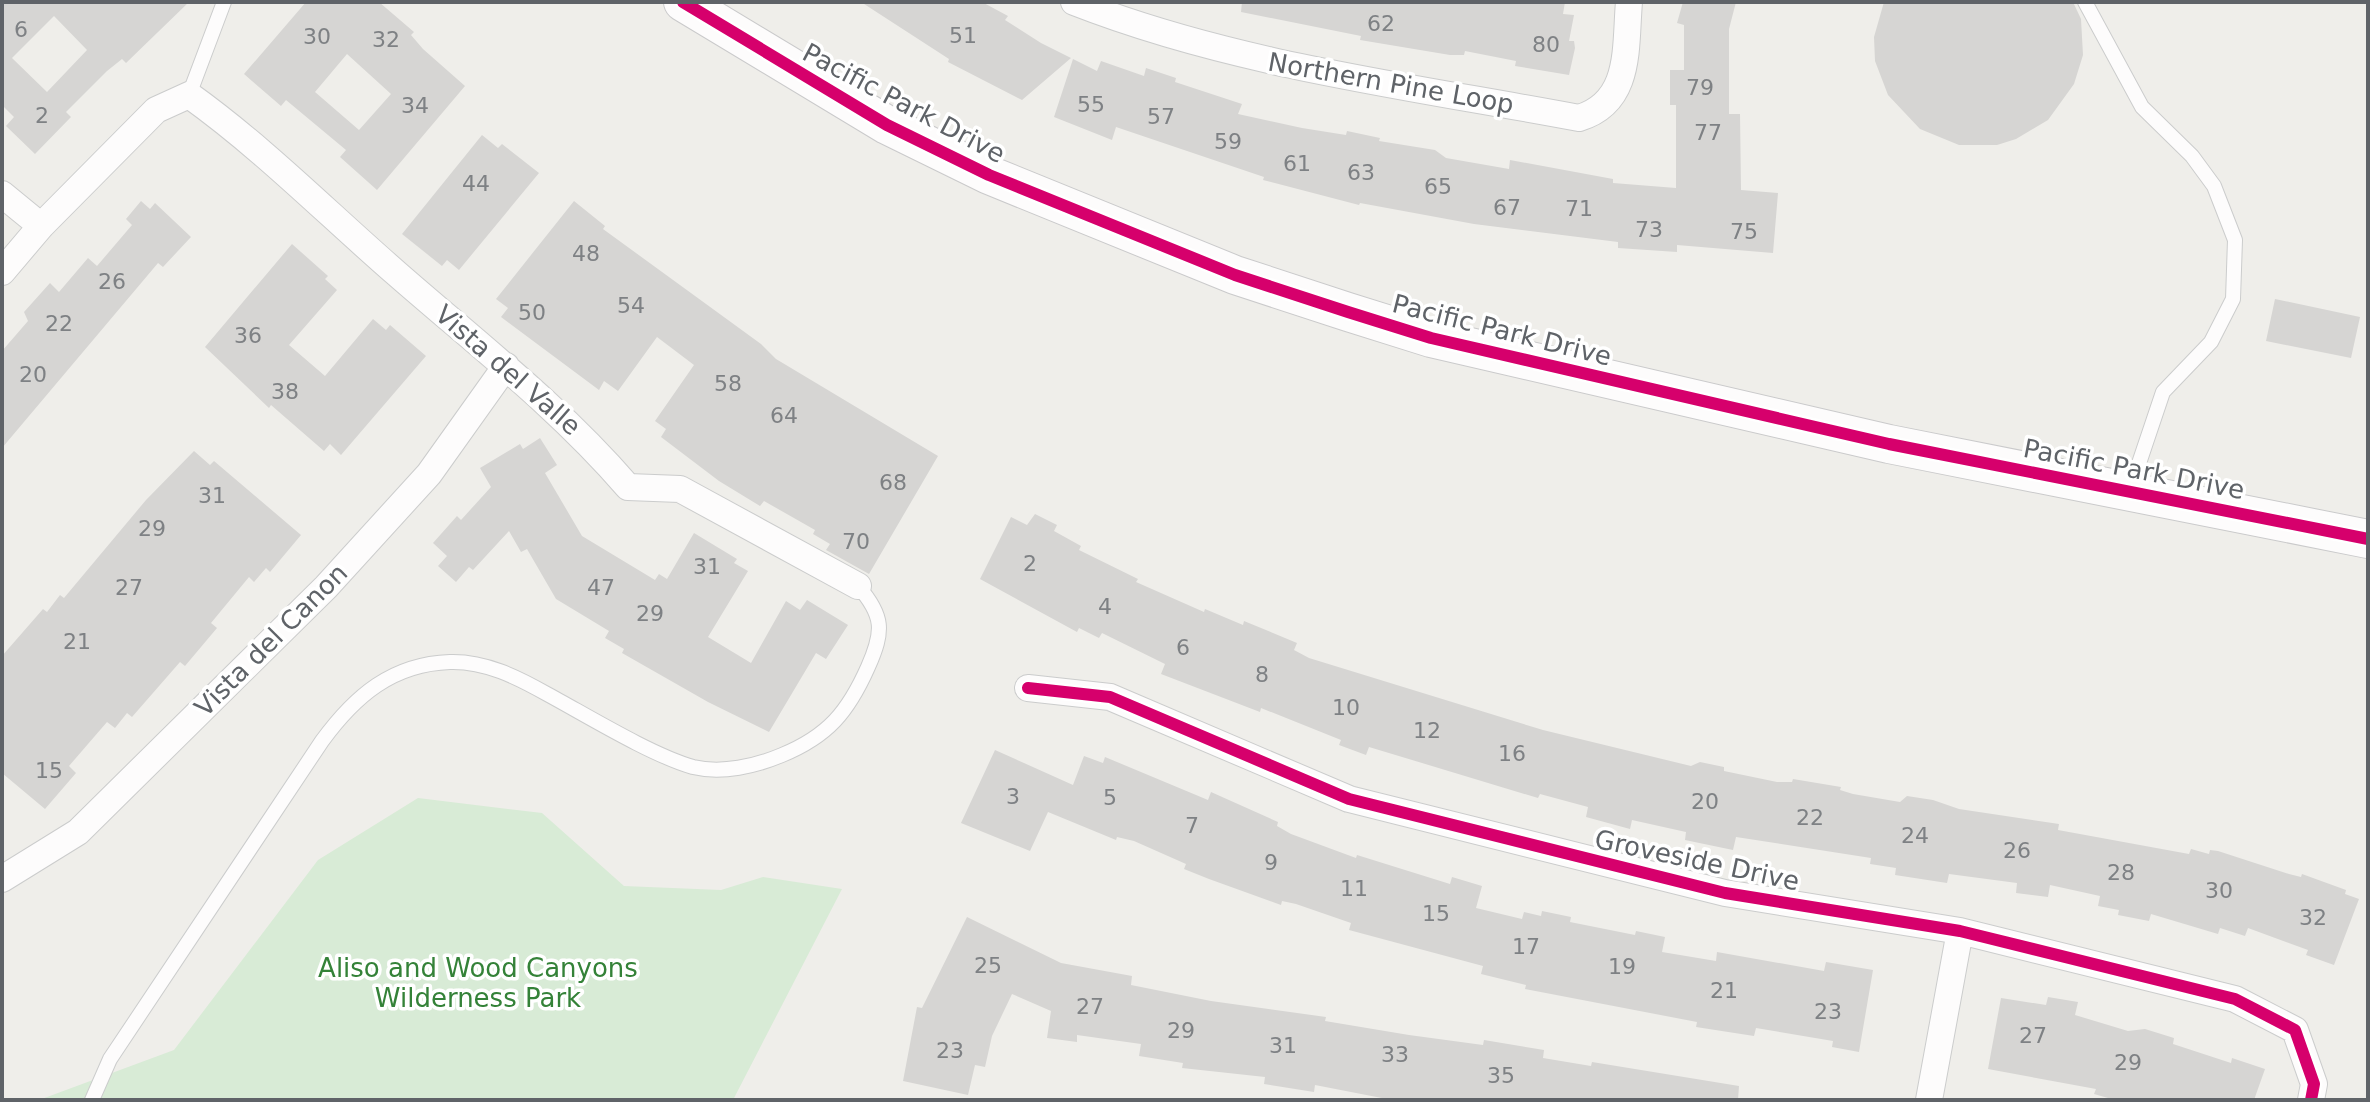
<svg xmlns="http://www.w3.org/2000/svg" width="2370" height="1102" font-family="'DejaVu Sans',sans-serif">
	<rect width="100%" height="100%" fill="#efeeea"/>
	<path fill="#d8ebd6" d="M 418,798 L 542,813 L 624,886 L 721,890 L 763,877 L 842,889 L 733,1100 L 39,1100 L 174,1050 L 318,860 Z"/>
	<path fill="#d6d5d3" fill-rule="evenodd" d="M 2,2 L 189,2 L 126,63 L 122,59 L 107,71 L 66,112 L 71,117 L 35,154 L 6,126 L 14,117 L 2,105 ZM 54,16 L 87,50 L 47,92 L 12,58 Z
		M 306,2 L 379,2 L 414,32 L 411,35 L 423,49 L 465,86 L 377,190 L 340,157 L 346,150 L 286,100 L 281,106 L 244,74 ZM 347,54 L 391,94 L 359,130 L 315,92 Z
		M 861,2 L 982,2 L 1008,16 L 1005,20 L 1041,43 L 1071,58 L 1022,100 L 948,62 L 949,59 Z
		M 1242,2 L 1565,2 L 1563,14 L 1574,15 L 1569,41 L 1574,41 L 1575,48 L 1569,75 L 1515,66 L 1516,61 L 1465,51 L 1464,55 L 1450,55 L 1360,40 L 1361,36 L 1241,12 Z
		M 1683,2 L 1736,2 L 1729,29 L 1729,114 L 1740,114 L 1741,190 L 1778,193 L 1773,253 L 1677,245 L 1677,252 L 1618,248 L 1618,242 L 1474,224 L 1360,203 L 1359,205 L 1263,180 L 1264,177 L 1116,127 L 1112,140 L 1054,117 L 1073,59 L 1097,71 L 1101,61 L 1144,76 L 1146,68 L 1176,78 L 1175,82 L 1242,104 L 1238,114 L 1302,128 L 1346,135 L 1347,131 L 1380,138 L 1379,141 L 1435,150 L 1446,158 L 1509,169 L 1510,160 L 1613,179 L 1613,183 L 1676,188 L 1676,105 L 1670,105 L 1670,70 L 1684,70 L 1684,25 L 1677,23 Z
		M 1884,2 L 2073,2 L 2081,19 L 2083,55 L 2074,84 L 2048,120 L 2016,139 L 1997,145 L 1959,145 L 1920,129 L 1888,95 L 1875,61 L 1874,37 Z
		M 482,135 L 498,148 L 502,144 L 539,173 L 459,270 L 447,260 L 442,266 L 402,234 Z
		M 141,201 L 150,209 L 155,203 L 191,237 L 163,267 L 158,263 L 2,448 L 2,351 L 28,321 L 24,312 L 50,283 L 59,292 L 88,258 L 97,266 L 132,225 L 126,219 Z
		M 574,201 L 605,226 L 603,229 L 761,344 L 776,359 L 938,456 L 869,574 L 826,550 L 830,544 L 813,534 L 815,530 L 764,501 L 760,506 L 719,481 L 661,437 L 666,429 L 655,421 L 694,365 L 657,337 L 618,391 L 604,381 L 599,390 L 501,317 L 508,308 L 496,299 Z
		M 292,244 L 328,276 L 325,279 L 337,290 L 289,345 L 325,376 L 373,319 L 386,330 L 390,325 L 426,356 L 341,455 L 330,444 L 324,451 L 271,405 L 269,408 L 205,347 Z
		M 2275,299 L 2360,317 L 2351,358 L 2266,341 Z
		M 540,438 L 557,465 L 545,473 L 582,536 L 655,580 L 659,574 L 667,579 L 694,533 L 737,559 L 734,563 L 748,571 L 708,637 L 751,663 L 786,601 L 800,610 L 807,600 L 848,625 L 826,659 L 816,653 L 769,732 L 708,702 L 622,653 L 624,649 L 605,638 L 609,631 L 556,599 L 527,549 L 521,552 L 509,531 L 473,570 L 469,567 L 456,582 L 438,566 L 447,556 L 433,543 L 457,516 L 461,520 L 491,487 L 480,468 L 520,444 L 523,449 Z
		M 194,451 L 210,465 L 214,461 L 301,535 L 270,572 L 266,568 L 254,582 L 249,577 L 211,623 L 217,628 L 185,666 L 180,662 L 132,717 L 127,713 L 115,728 L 107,722 L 69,766 L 76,773 L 45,809 L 2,773 L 2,656 L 43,609 L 47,612 L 60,595 L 64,598 L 146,500 Z
		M 1035,514 L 1057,525 L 1054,531 L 1081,546 L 1079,550 L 1138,579 L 1136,582 L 1204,612 L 1205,609 L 1243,625 L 1244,621 L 1297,643 L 1294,650 L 1309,658 L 1543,730 L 1691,766 L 1700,762 L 1724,767 L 1724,771 L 1777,782 L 1792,782 L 1793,779 L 1841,787 L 1840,790 L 1853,794 L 1900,802 L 1907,796 L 1933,800 L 1959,809 L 2059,824 L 2058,830 L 2189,854 L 2191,849 L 2209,854 L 2210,850 L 2218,851 L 2289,874 L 2301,877 L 2302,874 L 2346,890 L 2345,894 L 2359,899 L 2334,965 L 2306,955 L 2308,950 L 2248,928 L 2245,936 L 2220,928 L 2218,934 L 2151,914 L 2149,921 L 2118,915 L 2119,910 L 2098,906 L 2100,896 L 2050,885 L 2048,897 L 2016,893 L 2017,883 L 1949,874 L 1947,883 L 1895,875 L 1896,868 L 1870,864 L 1871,858 L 1736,837 L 1733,850 L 1685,840 L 1686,832 L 1632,820 L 1630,829 L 1586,817 L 1588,807 L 1540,794 L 1538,798 L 1369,747 L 1366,755 L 1339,745 L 1341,740 L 1261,708 L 1260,712 L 1161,674 L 1165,664 L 1102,633 L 1099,638 L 1079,628 L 1077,632 L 980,579 L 1011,517 L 1027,525 Z
		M 995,750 L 1073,785 L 1084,756 L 1103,763 L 1105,757 L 1208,800 L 1211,792 L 1278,822 L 1277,826 L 1291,834 L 1356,858 L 1357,855 L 1450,884 L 1452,877 L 1482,886 L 1476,908 L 1522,919 L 1524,912 L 1541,916 L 1542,911 L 1571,917 L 1570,922 L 1635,935 L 1636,931 L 1665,937 L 1662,952 L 1716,961 L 1717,952 L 1824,971 L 1826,962 L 1873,970 L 1859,1052 L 1832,1047 L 1833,1041 L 1756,1028 L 1754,1036 L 1696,1027 L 1697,1022 L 1525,989 L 1526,985 L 1481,974 L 1483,966 L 1349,930 L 1351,923 L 1296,904 L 1282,901 L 1281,905 L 1209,879 L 1184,869 L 1186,864 L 1134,841 L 1117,837 L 1116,840 L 1048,812 L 1030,851 L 961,823 Z
		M 967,917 L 1061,963 L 1132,976 L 1131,985 L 1211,1001 L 1326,1017 L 1325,1021 L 1409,1035 L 1483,1045 L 1484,1040 L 1544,1050 L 1543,1058 L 1591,1066 L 1592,1062 L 1739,1086 L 1738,1100 L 1392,1100 L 1315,1085 L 1314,1092 L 1264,1084 L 1265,1077 L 1182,1068 L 1183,1063 L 1139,1056 L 1141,1044 L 1077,1035 L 1077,1042 L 1047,1038 L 1051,1011 L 1012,994 L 992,1036 L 985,1067 L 975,1065 L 968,1095 L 903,1081 L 917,1007 L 922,1008 Z
		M 2048,997 L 2078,1002 L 2075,1015 L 2128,1031 L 2145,1029 L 2174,1038 L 2173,1044 L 2231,1063 L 2232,1058 L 2265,1069 L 2254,1100 L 2115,1100 L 2094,1094 L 2096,1089 L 1988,1069 L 2001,998 L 2046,1005 Z"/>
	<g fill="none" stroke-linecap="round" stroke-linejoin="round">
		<defs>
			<path id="service" d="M 2085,2 L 2142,107 L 2192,156 L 2214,186 L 2235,240 L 2233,299 L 2211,342 L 2163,392 L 2130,490
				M 189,95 L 224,2
				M 92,1100 L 110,1059 L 322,741 C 355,696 392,664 450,662 C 485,661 517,677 547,694 C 586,715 651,755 693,767 C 722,774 756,766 782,755 C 828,736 848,712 868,667 C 884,631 884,616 858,586"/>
			<path id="minor" d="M 1074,2 C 1235,65 1409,86 1579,118 C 1632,102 1625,47 1629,2
				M 2,194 L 41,226
				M 2,272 L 41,226 L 156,110 L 189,95 C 263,148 327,213 396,273 C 476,343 558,406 628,487 L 680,489 L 858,586
				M 1028,688 L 1110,697 L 1349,799 L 1725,893 L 1960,931 L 2235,999 L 2295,1030 L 2314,1084 L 2311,1100
				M 2,879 L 78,832 L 326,587 L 429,474 L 506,366
				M 1929,1100 L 1960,931"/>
			<path id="secondary" d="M 683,2 L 887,125 L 989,175 L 1235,275 L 1348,312 L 1431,338 L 1889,444 L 2368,539"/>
		</defs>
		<use href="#service" stroke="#cbcccc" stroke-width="16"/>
		<use href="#minor" stroke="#cbcccc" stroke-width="28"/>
		<use href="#secondary" stroke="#cacacb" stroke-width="40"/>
		<use href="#service" stroke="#fdfcfc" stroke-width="14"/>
		<use href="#minor" stroke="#fdfcfc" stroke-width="26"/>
		<use href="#secondary" stroke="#fdfcfc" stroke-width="38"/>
		<defs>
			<path id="cycleway" d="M 683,2 L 887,125 L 989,175 L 1235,275 L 1348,312 L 1431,338 L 1889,444 L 2368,539
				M 1028,688 L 1110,697 L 1349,799 L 1725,893 L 1960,931 L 2235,999 L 2295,1030 L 2314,1084 L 2311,1100"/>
		</defs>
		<use href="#cycleway" stroke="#fff" stroke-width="17"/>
		<use href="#cycleway" stroke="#d6006c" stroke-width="12"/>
	</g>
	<g text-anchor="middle" stroke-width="7" stroke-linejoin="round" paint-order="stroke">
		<g font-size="22" fill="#7e8184">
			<text x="1381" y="31">62</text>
			<text x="21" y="37">6</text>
			<text x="963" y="43">51</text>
			<text x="317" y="44">30</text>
			<text x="386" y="47">32</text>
			<text x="1546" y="52">80</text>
			<text x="1700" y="95">79</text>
			<text x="1091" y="112">55</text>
			<text x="415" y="113">34</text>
			<text x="42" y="123">2</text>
			<text x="1161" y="124">57</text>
			<text x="1708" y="140">77</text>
			<text x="1228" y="149">59</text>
			<text x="1297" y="171">61</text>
			<text x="1361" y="180">63</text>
			<text x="476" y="191">44</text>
			<text x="1438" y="194">65</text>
			<text x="1507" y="215">67</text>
			<text x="1579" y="216">71</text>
			<text x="1649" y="237">73</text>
			<text x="1744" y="239">75</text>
			<text x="586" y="261">48</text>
			<text x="112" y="289">26</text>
			<text x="631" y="313">54</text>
			<text x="532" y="320">50</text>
			<text x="59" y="331">22</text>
			<text x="248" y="343">36</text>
			<text x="33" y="382">20</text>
			<text x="728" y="391">58</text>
			<text x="285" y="399">38</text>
			<text x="784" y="423">64</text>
			<text x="893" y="490">68</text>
			<text x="212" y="503">31</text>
			<text x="152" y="536">29</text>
			<text x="856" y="549">70</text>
			<text x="1030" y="571">2</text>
			<text x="707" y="574">31</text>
			<text x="129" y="595">27</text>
			<text x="601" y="595">47</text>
			<text x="1105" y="614">4</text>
			<text x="650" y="621">29</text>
			<text x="77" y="649">21</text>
			<text x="1183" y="655">6</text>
			<text x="1262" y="682">8</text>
			<text x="1346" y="715">10</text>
			<text x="1427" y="738">12</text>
			<text x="1512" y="761">16</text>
			<text x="49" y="778">15</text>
			<text x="1013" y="804">3</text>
			<text x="1110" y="805">5</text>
			<text x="1705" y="809">20</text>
			<text x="1810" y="825">22</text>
			<text x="1192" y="833">7</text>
			<text x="1915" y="843">24</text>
			<text x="2017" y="858">26</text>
			<text x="1271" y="870">9</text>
			<text x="2121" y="880">28</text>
			<text x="1354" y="896">11</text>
			<text x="2219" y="898">30</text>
			<text x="1436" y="921">15</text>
			<text x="2313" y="925">32</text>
			<text x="1526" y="954">17</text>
			<text x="988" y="973">25</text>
			<text x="1622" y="974">19</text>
			<text x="1724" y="998">21</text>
			<text x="1090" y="1014">27</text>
			<text x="1828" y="1019">23</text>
			<text x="1181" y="1038">29</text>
			<text x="2033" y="1043">27</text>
			<text x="1283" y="1053">31</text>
			<text x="950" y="1058">23</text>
			<text x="1395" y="1062">33</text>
			<text x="2128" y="1070">29</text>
			<text x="1501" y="1083">35</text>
		</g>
		<g font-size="26" fill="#5f6368" stroke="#fff">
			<text transform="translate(1391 83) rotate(10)" y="9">Northern Pine Loop</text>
			<text transform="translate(904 103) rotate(28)" y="9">Pacific Park Drive</text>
			<text transform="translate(1502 330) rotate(14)" y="9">Pacific Park Drive</text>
			<text transform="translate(508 370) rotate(41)" y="9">Vista del Valle</text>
			<text transform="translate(2134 469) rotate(11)" y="9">Pacific Park Drive</text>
			<text transform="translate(271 640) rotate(-45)" y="9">Vista del Canon</text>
			<text transform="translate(1697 860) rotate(12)" y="9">Groveside Drive</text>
		</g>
		<g font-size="26" fill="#348238" stroke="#fff">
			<text x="478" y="977">Aliso and Wood Canyons<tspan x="478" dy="30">Wilderness Park</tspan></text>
		</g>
	</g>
	<rect width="2370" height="1102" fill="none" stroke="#5f6368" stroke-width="8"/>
</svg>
